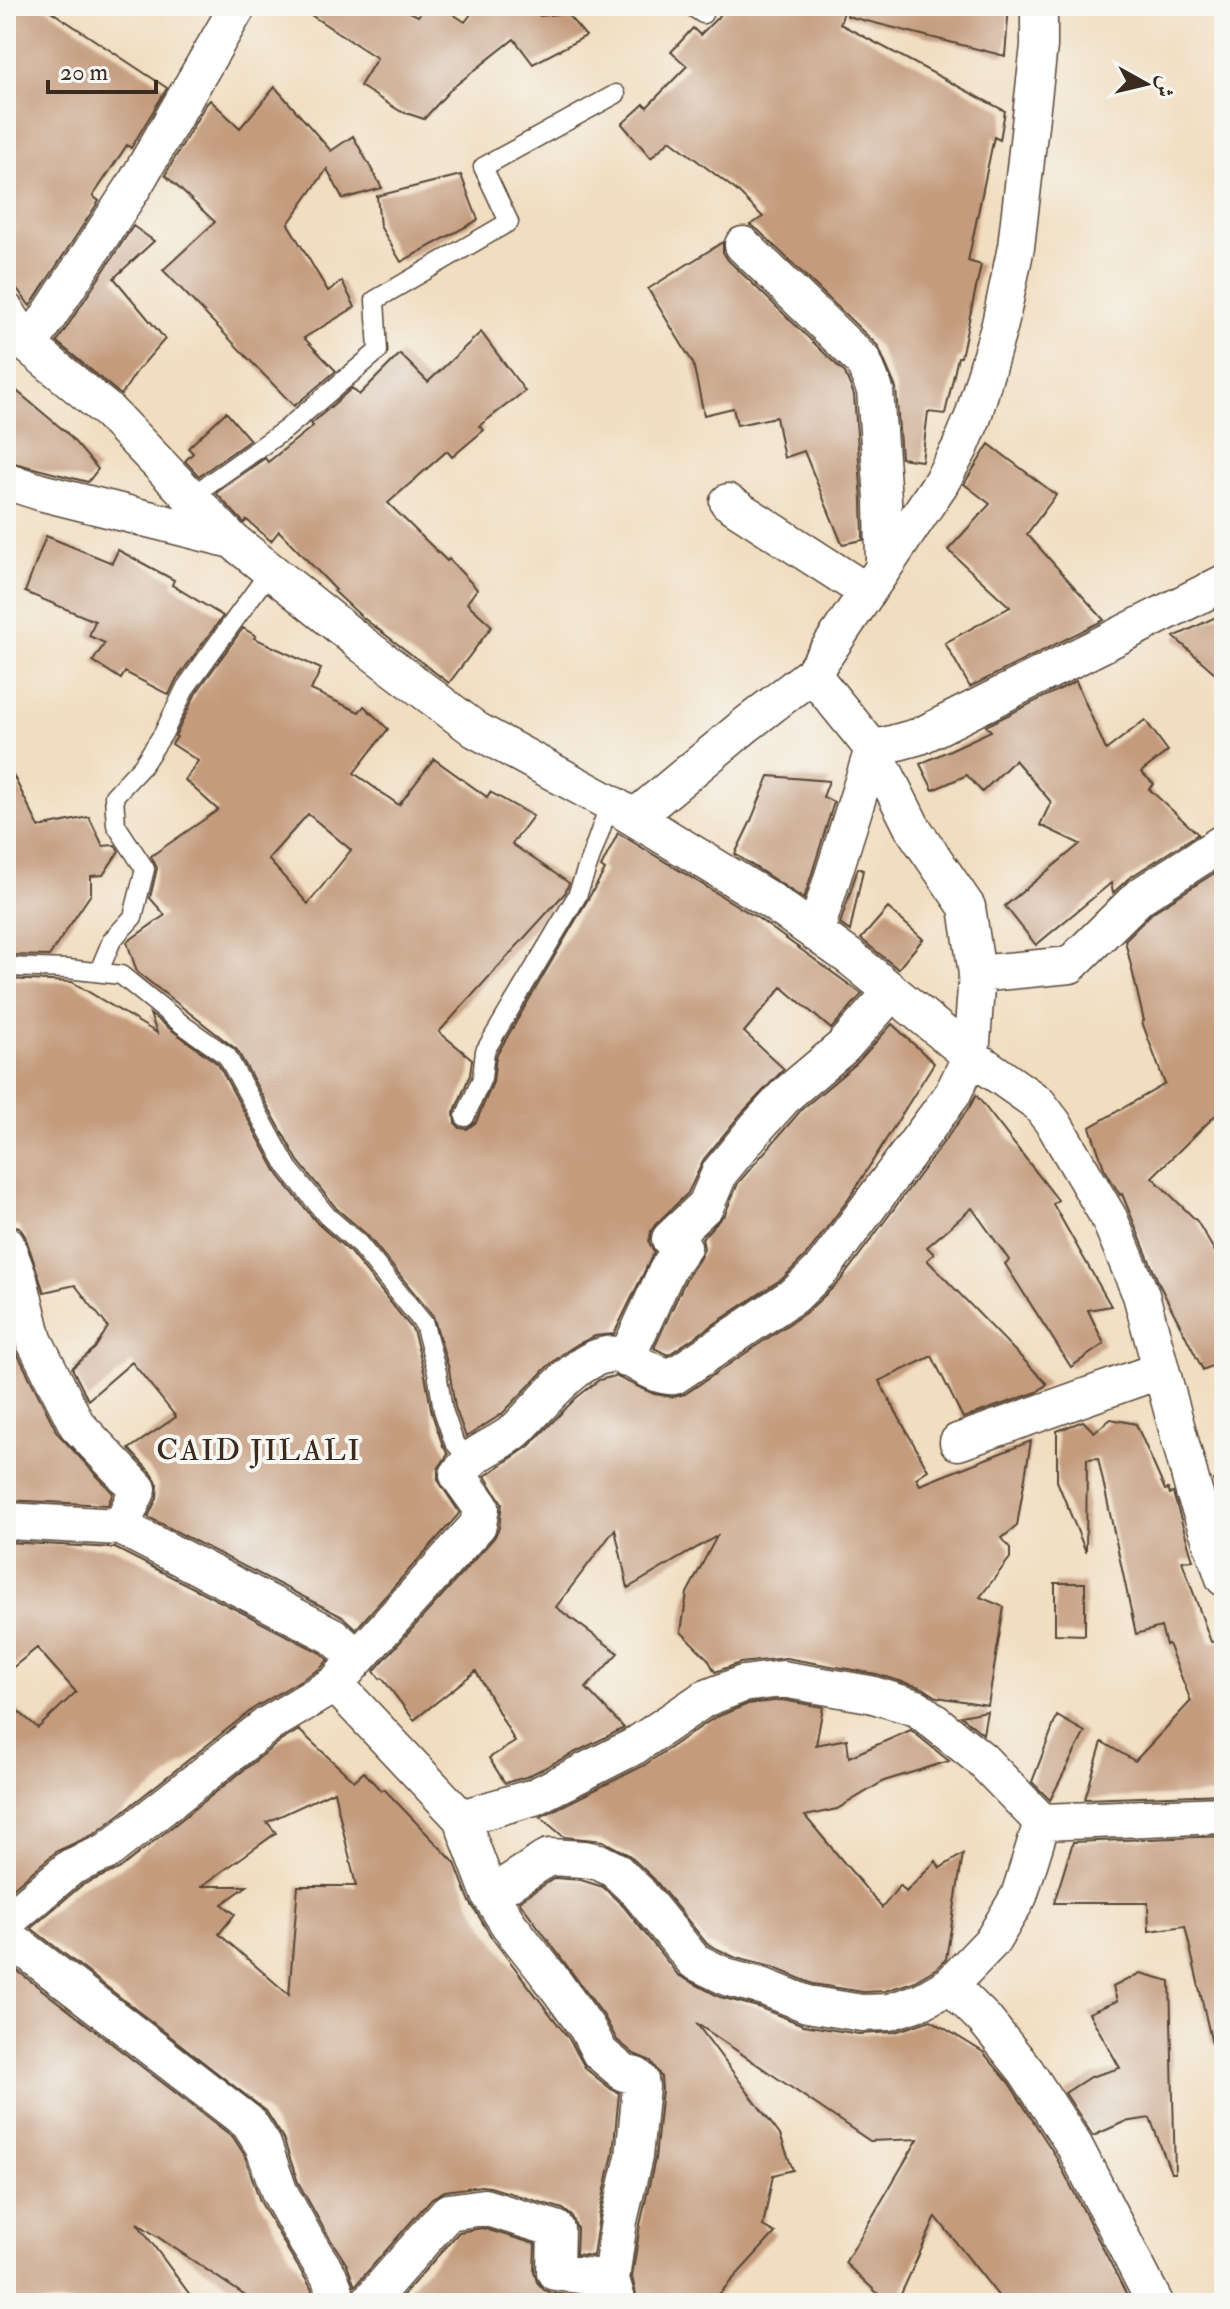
<svg xmlns="http://www.w3.org/2000/svg" width="1230" height="2309" font-family="'IM FELL Double Pica',Amiri,serif">
	<rect width="100%" height="100%" fill="#f6f6f2"/>
	<filter id="ink" filterUnits="userSpaceOnUse"><feTurbulence type="fractalNoise" baseFrequency=".0125" numOctaves="2"/><feDisplacementMap in="SourceGraphic" scale="16" xChannelSelector="R" yChannelSelector="G"/><feConvolveMatrix kernelMatrix="1 2 1 2 8 2 1 2 1" color-interpolation-filters="sRGB"/></filter>
	<filter id="wash" filterUnits="userSpaceOnUse"><feTurbulence type="fractalNoise" baseFrequency=".006" numOctaves="4" result="noise"/><feDisplacementMap in="SourceGraphic" scale="32" xChannelSelector="R" yChannelSelector="G"/><feGaussianBlur stdDeviation="1.8" result="paint"/><feColorMatrix in="noise" values="0 0 0 0 0 0 0 0 0 0 0 0 0 0 0 0 0 1.4 0 .05"/><feComposite in="paint" operator="in"/></filter>
	<g filter="url(#wash)">
		<rect width="100%" height="100%" fill="#f1ddbf"/>
		<g id="blocks">
			<path fill="#c49b7d" fill-rule="evenodd" d="M 6,6 L 43,6 L 167,88 L 131,148 L 127,145 L 93,196 L 99,201 L 30,306 L 6,274 Z
				M 297,6 L 397,6 L 418,16 L 426,6 L 441,6 L 465,22 L 477,6 L 532,6 L 540,16 L 566,13 L 586,36 L 533,64 L 514,39 L 451,89 L 424,119 L 400,111 L 360,86 L 377,58 Z
				M 729,6 L 846,6 L 840,24 L 1005,111 L 1000,140 L 994,137 L 968,261 L 981,265 L 961,357 L 958,357 L 945,414 L 928,412 L 922,461 L 901,458 L 896,388 L 878,346 L 758,230 L 750,225 L 763,217 L 737,191 L 670,140 L 651,158 L 622,124 L 644,104 L 647,107 L 687,66 L 671,52 L 693,28 L 700,35 Z
				M 848,6 L 1009,6 L 1005,56 L 847,16 Z
				M 275,87 L 331,151 L 353,136 L 382,188 L 343,199 L 327,169 L 288,224 L 328,291 L 342,281 L 355,307 L 304,338 L 336,371 L 294,406 L 163,270 L 215,222 L 165,175 L 204,107 L 210,100 L 240,128 Z
				M 461,175 L 478,220 L 401,262 L 380,226 L 377,196 Z
				M 133,226 L 154,241 L 114,278 L 165,339 L 137,371 L 121,395 L 57,342 Z
				M 723,242 L 723,252 L 728,260 L 845,373 L 854,395 L 862,500 L 863,540 L 842,544 L 804,451 L 784,458 L 776,417 L 737,425 L 733,408 L 704,415 L 693,363 L 648,289 Z
				M 481,332 L 525,391 L 479,426 L 484,430 L 452,457 L 447,451 L 388,503 L 447,561 L 449,559 L 477,589 L 467,603 L 492,626 L 449,683 L 362,617 L 334,591 L 336,590 L 279,531 L 271,541 L 247,520 L 244,523 L 216,493 L 265,458 L 268,462 L 313,426 L 311,424 L 352,388 L 359,395 L 400,354 L 428,382 Z
				M 6,382 L 67,433 L 98,469 L 88,482 L 6,461 Z
				M 226,412 L 250,440 L 199,476 L 185,461 L 193,453 L 188,448 Z
				M 989,444 L 1056,495 L 1027,534 L 1104,620 L 970,687 L 945,643 L 1010,607 L 948,550 L 990,504 L 964,484 Z
				M 46,536 L 112,563 L 118,550 L 174,580 L 172,585 L 223,616 L 176,680 L 169,695 L 125,672 L 121,679 L 93,661 L 105,643 L 89,636 L 95,621 L 25,592 Z
				M 1224,613 L 1224,681 L 1174,637 Z
				M 243,628 L 256,636 L 254,638 L 321,669 L 311,690 L 359,712 L 364,706 L 388,729 L 354,773 L 399,805 L 434,759 L 487,797 L 490,792 L 533,816 L 512,844 L 569,883 L 565,893 L 439,1032 L 472,1059 L 470,1075 L 454,1113 L 455,1123 L 460,1128 L 467,1129 L 476,1122 L 493,1082 L 496,1056 L 605,870 L 601,867 L 618,833 L 759,919 L 862,994 L 831,1029 L 782,987 L 744,1032 L 784,1069 L 740,1115 L 704,1159 L 688,1193 L 656,1224 L 651,1231 L 649,1242 L 654,1252 L 614,1334 L 595,1336 L 578,1344 L 564,1353 L 547,1367 L 502,1414 L 466,1437 L 455,1407 L 449,1369 L 433,1316 L 367,1235 L 336,1208 L 298,1161 L 237,1050 L 137,972 L 127,942 L 165,915 L 150,898 L 157,868 L 151,856 L 218,810 L 185,780 L 198,761 L 172,744 L 177,737 L 175,736 L 196,693 ZM 308,814 L 351,850 L 308,904 L 268,859 Z
				M 1076,681 L 1106,750 L 1145,720 L 1168,751 L 1141,772 L 1154,784 L 1149,789 L 1198,834 L 1129,878 L 1113,893 L 1111,883 L 1036,945 L 1005,906 L 1080,844 L 1040,825 L 1051,802 L 1015,760 L 982,792 L 967,775 L 933,790 L 920,764 L 991,731 L 986,726 Z
				M 6,761 L 39,827 L 89,817 L 103,846 L 115,845 L 119,851 L 103,875 L 91,876 L 91,894 L 49,956 L 6,955 Z
				M 769,776 L 829,781 L 823,797 L 834,802 L 804,899 L 735,854 L 750,823 Z
				M 1224,867 L 1224,1107 L 1152,1177 L 1197,1221 L 1224,1267 L 1224,1360 L 1203,1370 L 1159,1284 L 1122,1194 L 1120,1195 L 1104,1168 L 1090,1127 L 1165,1084 L 1142,1022 L 1144,1021 L 1125,940 L 1153,912 Z
				M 858,868 L 863,870 L 850,931 L 840,924 Z
				M 888,908 L 923,939 L 898,969 L 861,939 Z
				M 6,979 L 72,982 L 157,1033 L 150,1014 L 218,1064 L 279,1176 L 318,1224 L 349,1251 L 413,1330 L 425,1375 L 432,1414 L 443,1446 L 448,1454 L 438,1469 L 438,1480 L 459,1512 L 458,1515 L 356,1629 L 343,1617 L 148,1517 L 157,1498 L 158,1485 L 153,1475 L 129,1449 L 176,1417 L 132,1362 L 88,1400 L 72,1368 L 95,1348 L 108,1327 L 75,1285 L 44,1292 L 25,1236 L 19,1227 L 6,1224 Z
				M 892,1024 L 934,1063 L 850,1197 L 807,1254 L 783,1278 L 668,1355 L 654,1348 L 686,1279 L 700,1258 L 704,1248 L 702,1238 L 725,1214 L 738,1183 L 802,1109 L 857,1063 Z
				M 976,1095 L 1058,1200 L 1053,1204 L 1111,1306 L 1088,1310 L 1104,1344 L 1071,1367 L 1005,1264 L 1009,1260 L 972,1208 L 927,1247 L 934,1254 L 927,1260 L 1047,1384 L 1037,1392 L 963,1418 L 932,1356 L 879,1381 L 928,1470 L 916,1478 L 920,1485 L 1031,1441 L 1017,1526 L 1002,1538 L 1010,1548 L 1010,1558 L 980,1597 L 1004,1607 L 988,1705 L 937,1697 L 923,1688 L 876,1674 L 786,1658 L 740,1663 L 715,1672 L 708,1659 L 681,1632 L 687,1593 L 717,1536 L 628,1588 L 615,1529 L 556,1607 L 618,1653 L 586,1688 L 624,1728 L 526,1777 L 505,1783 L 489,1758 L 515,1742 L 476,1671 L 414,1720 L 382,1678 L 380,1679 L 374,1671 L 494,1538 L 499,1528 L 502,1503 L 485,1476 L 529,1446 L 576,1398 L 599,1380 L 615,1376 L 654,1394 L 673,1397 L 685,1394 L 808,1311 L 840,1281 L 969,1108 Z
				M 6,1314 L 15,1349 L 58,1434 L 113,1493 L 108,1505 L 6,1500 Z
				M 1111,1419 L 1136,1424 L 1165,1490 L 1168,1489 L 1170,1494 L 1173,1493 L 1193,1560 L 1182,1561 L 1211,1642 L 1224,1640 L 1224,1794 L 1085,1799 L 1102,1742 L 1135,1761 L 1191,1701 L 1168,1644 L 1166,1645 L 1161,1627 L 1136,1634 L 1098,1458 L 1087,1459 L 1086,1552 L 1057,1481 L 1057,1431 L 1083,1421 L 1094,1432 Z
				M 1224,1477 L 1224,1514 L 1213,1480 Z
				M 6,1542 L 115,1548 L 321,1653 L 328,1660 L 321,1668 L 254,1708 L 95,1834 L 57,1851 L 6,1894 L 6,1701 L 38,1728 L 76,1692 L 37,1648 L 6,1673 Z
				M 1055,1583 L 1085,1583 L 1085,1635 L 1055,1634 Z
				M 782,1700 L 823,1707 L 816,1745 L 847,1739 L 849,1757 L 911,1730 L 949,1761 L 884,1781 L 837,1809 L 805,1816 L 882,1908 L 900,1885 L 906,1892 L 936,1861 L 940,1868 L 963,1854 L 946,1959 L 937,1968 L 913,1982 L 885,1991 L 863,1992 L 813,1984 L 772,1967 L 736,1958 L 707,1944 L 654,1879 L 629,1855 L 603,1841 L 564,1837 L 540,1817 L 643,1766 L 714,1718 L 748,1704 Z
				M 987,1711 L 983,1734 L 961,1716 Z
				M 1057,1716 L 1085,1732 L 1050,1800 L 1032,1782 Z
				M 299,1730 L 354,1781 L 364,1772 L 381,1791 L 384,1789 L 455,1863 L 470,1902 L 492,1938 L 569,2039 L 586,2069 L 611,2089 L 619,2093 L 613,2154 L 599,2216 L 593,2256 L 576,2254 L 577,2229 L 572,2216 L 563,2209 L 490,2187 L 481,2186 L 445,2191 L 432,2198 L 355,2286 L 347,2265 L 325,2231 L 298,2182 L 283,2138 L 266,2111 L 31,1928 L 82,1885 L 119,1869 L 279,1742 ZM 334,1791 L 356,1886 L 298,1886 L 289,1995 L 219,1934 L 235,1914 L 222,1904 L 247,1886 L 202,1886 L 276,1833 L 267,1822 Z
				M 1224,1836 L 1224,1894 L 1218,1894 L 1224,1949 L 1224,2042 L 1212,2044 L 1185,1926 L 1149,1931 L 1148,1903 L 1054,1903 L 1073,1842 Z
				M 555,1878 L 581,1880 L 603,1887 L 623,1906 L 678,1975 L 720,1997 L 758,2007 L 803,2025 L 859,2034 L 895,2032 L 931,2020 L 983,2052 L 1009,2083 L 1055,2155 L 1131,2303 L 1004,2303 L 936,2217 L 897,2303 L 888,2303 L 845,2263 L 918,2139 L 870,2141 L 696,2023 L 780,2135 L 793,2170 L 773,2175 L 763,2226 L 775,2233 L 711,2303 L 638,2303 L 632,2277 L 640,2225 L 655,2159 L 662,2089 L 661,2077 L 651,2061 L 634,2054 L 617,2040 L 604,2016 L 519,1901 Z
				M 6,1962 L 233,2137 L 244,2154 L 260,2201 L 289,2252 L 310,2286 L 313,2293 L 313,2303 L 256,2303 L 137,2223 L 196,2303 L 6,2303 Z
				M 1140,1973 L 1170,1981 L 1175,2173 L 1171,2173 L 1150,2118 L 1124,2122 L 1093,2136 L 1065,2093 L 1090,2077 L 1120,2068 L 1089,2013 L 1117,2001 L 1113,1987 Z
				M 482,2228 L 535,2244 L 534,2272 L 537,2282 L 544,2290 L 552,2293 L 595,2298 L 596,2303 L 396,2303 L 459,2232 Z"/>
		</g>
	</g>
	<g filter="url(#ink)">
		<use href="#blocks" fill-opacity="0" stroke="#564536" stroke-width="2"/>
		<g fill="none" stroke-linecap="round" stroke-linejoin="round">
			<defs>
				<path id="lane" d="M 691,6 L 703,14
					M 190,497 L 286,429 L 378,351 L 375,300 L 509,222 L 483,167 L 616,94
					M 6,967 L 68,969 L 121,975 L 183,1025 L 227,1056 L 288,1168 L 327,1216 L 358,1243 L 424,1324 L 437,1372 L 443,1410 L 454,1442 L 462,1451 L 473,1457
					M 99,971 L 112,940 L 133,917 L 145,869 L 116,825 L 114,796 L 142,766 L 163,734 L 186,687 L 270,571
					M 465,1117 L 482,1078 L 485,1051 L 577,896 L 610,803"/>
				<path id="street" d="M 743,245 L 863,361 L 875,390 L 883,499 L 884,566
					M 6,311 L 29,346 L 109,412 L 232,540 L 363,645 L 476,730 L 610,803 L 771,901 L 851,958 L 971,1056 L 1038,1103 L 1054,1124 L 1109,1218 L 1141,1295 L 1194,1492 L 1224,1578
					M 29,346 L 134,186 L 238,6
					M 6,481 L 40,492 L 232,540
					M 728,502 L 867,592
					M 635,817 L 746,725 L 812,674 L 940,484 L 960,448 L 973,417 L 1000,324 L 1016,247 L 1039,46 L 1039,6
					M 815,933 L 873,749 L 920,736 L 1224,583
					M 977,974 L 1070,965 L 1140,896 L 1224,842
					M 6,1244 L 19,1279 L 34,1340 L 77,1425 L 138,1489 L 121,1527
					M 626,1359 L 668,1268 L 683,1247 L 670,1239 L 706,1205 L 720,1172 L 756,1128 L 787,1094 L 843,1047 L 892,992
					M 958,1442 L 1161,1370
					M 6,1521 L 121,1527 L 333,1636 L 352,1653 L 356,1660 L 335,1684 L 461,1818 L 490,1895 L 509,1925 L 550,1977 L 587,2028 L 600,2053 L 624,2073 L 636,2076 L 640,2080 L 641,2087 L 634,2157 L 619,2221 L 611,2279 L 618,2303
					M 356,1660 L 478,1525 L 481,1507 L 458,1475 C 463,1469 468,1462 474,1457 C 487,1447 504,1441 516,1430 C 539,1409 581,1349 617,1355 C 636,1358 653,1378 674,1376 L 796,1294 L 823,1268 L 952,1095 L 971,1056 L 977,974 L 967,907 L 912,827 L 873,749 L 812,674
					M 461,1818 L 534,1797 L 633,1747 L 704,1699 L 743,1684 L 782,1679 L 870,1694 L 917,1708 L 981,1759 L 1042,1822
					M 490,1895 L 549,1857 L 584,1859 L 599,1862 L 615,1870 L 638,1892 L 694,1961 L 729,1978 L 764,1987 L 807,2004 L 862,2013 L 889,2012 L 922,2001 L 950,1985 L 985,2020 L 1026,2071 L 1074,2145 L 1155,2303
					M 6,1922 L 71,1867 L 106,1852 L 267,1725 L 335,1684
					M 6,1935 L 249,2123 L 263,2145 L 279,2191 L 307,2242 L 329,2276 L 335,2291 L 333,2303
					M 950,1985 L 993,1940 L 1019,1896 L 1042,1822 L 1224,1815
					M 368,2303 L 448,2212 L 484,2207 L 556,2229 L 555,2272 L 611,2279"/>
			</defs>
			<use href="#lane" stroke="#564536" stroke-width="21"/>
			<use href="#street" stroke="#564536" stroke-width="39"/>
			<use href="#lane" stroke="#fff" stroke-width="18"/>
			<use href="#street" stroke="#fff" stroke-width="36"/>
		</g>
	</g>
	<g text-anchor="middle" stroke-width="8" stroke-linejoin="round" paint-order="stroke">
		<g font-size="30" letter-spacing="2" fill="#3b2a1e" stroke="#f6f6f2">
			<text x="259" y="1460">CAID JILALI</text>
		</g>
	</g>
	<rect width="1230" height="2309" fill="none" stroke="#f6f6f2" stroke-width="32"/>
	<g transform="translate(1146 84) rotate(98)" stroke="#f6f6f2" stroke-width="6" paint-order="stroke">
	<path d="M0-6L14 30L0 20L-14 30Z" fill="#3b2a1e"/>
	<text y="-12" font-size="22" font-weight="bold" text-anchor="middle" fill="#3b2a1e">ش</text>
	</g>
	<path d="M48 80v12h108v-12" fill="none" stroke="#3b2a1e" stroke-width="4"/>
	<text x="60" y="80" font-size="24" fill="#3b2a1e" stroke="#f6f6f2" stroke-width="6" paint-order="stroke">20 m</text>
</svg>
